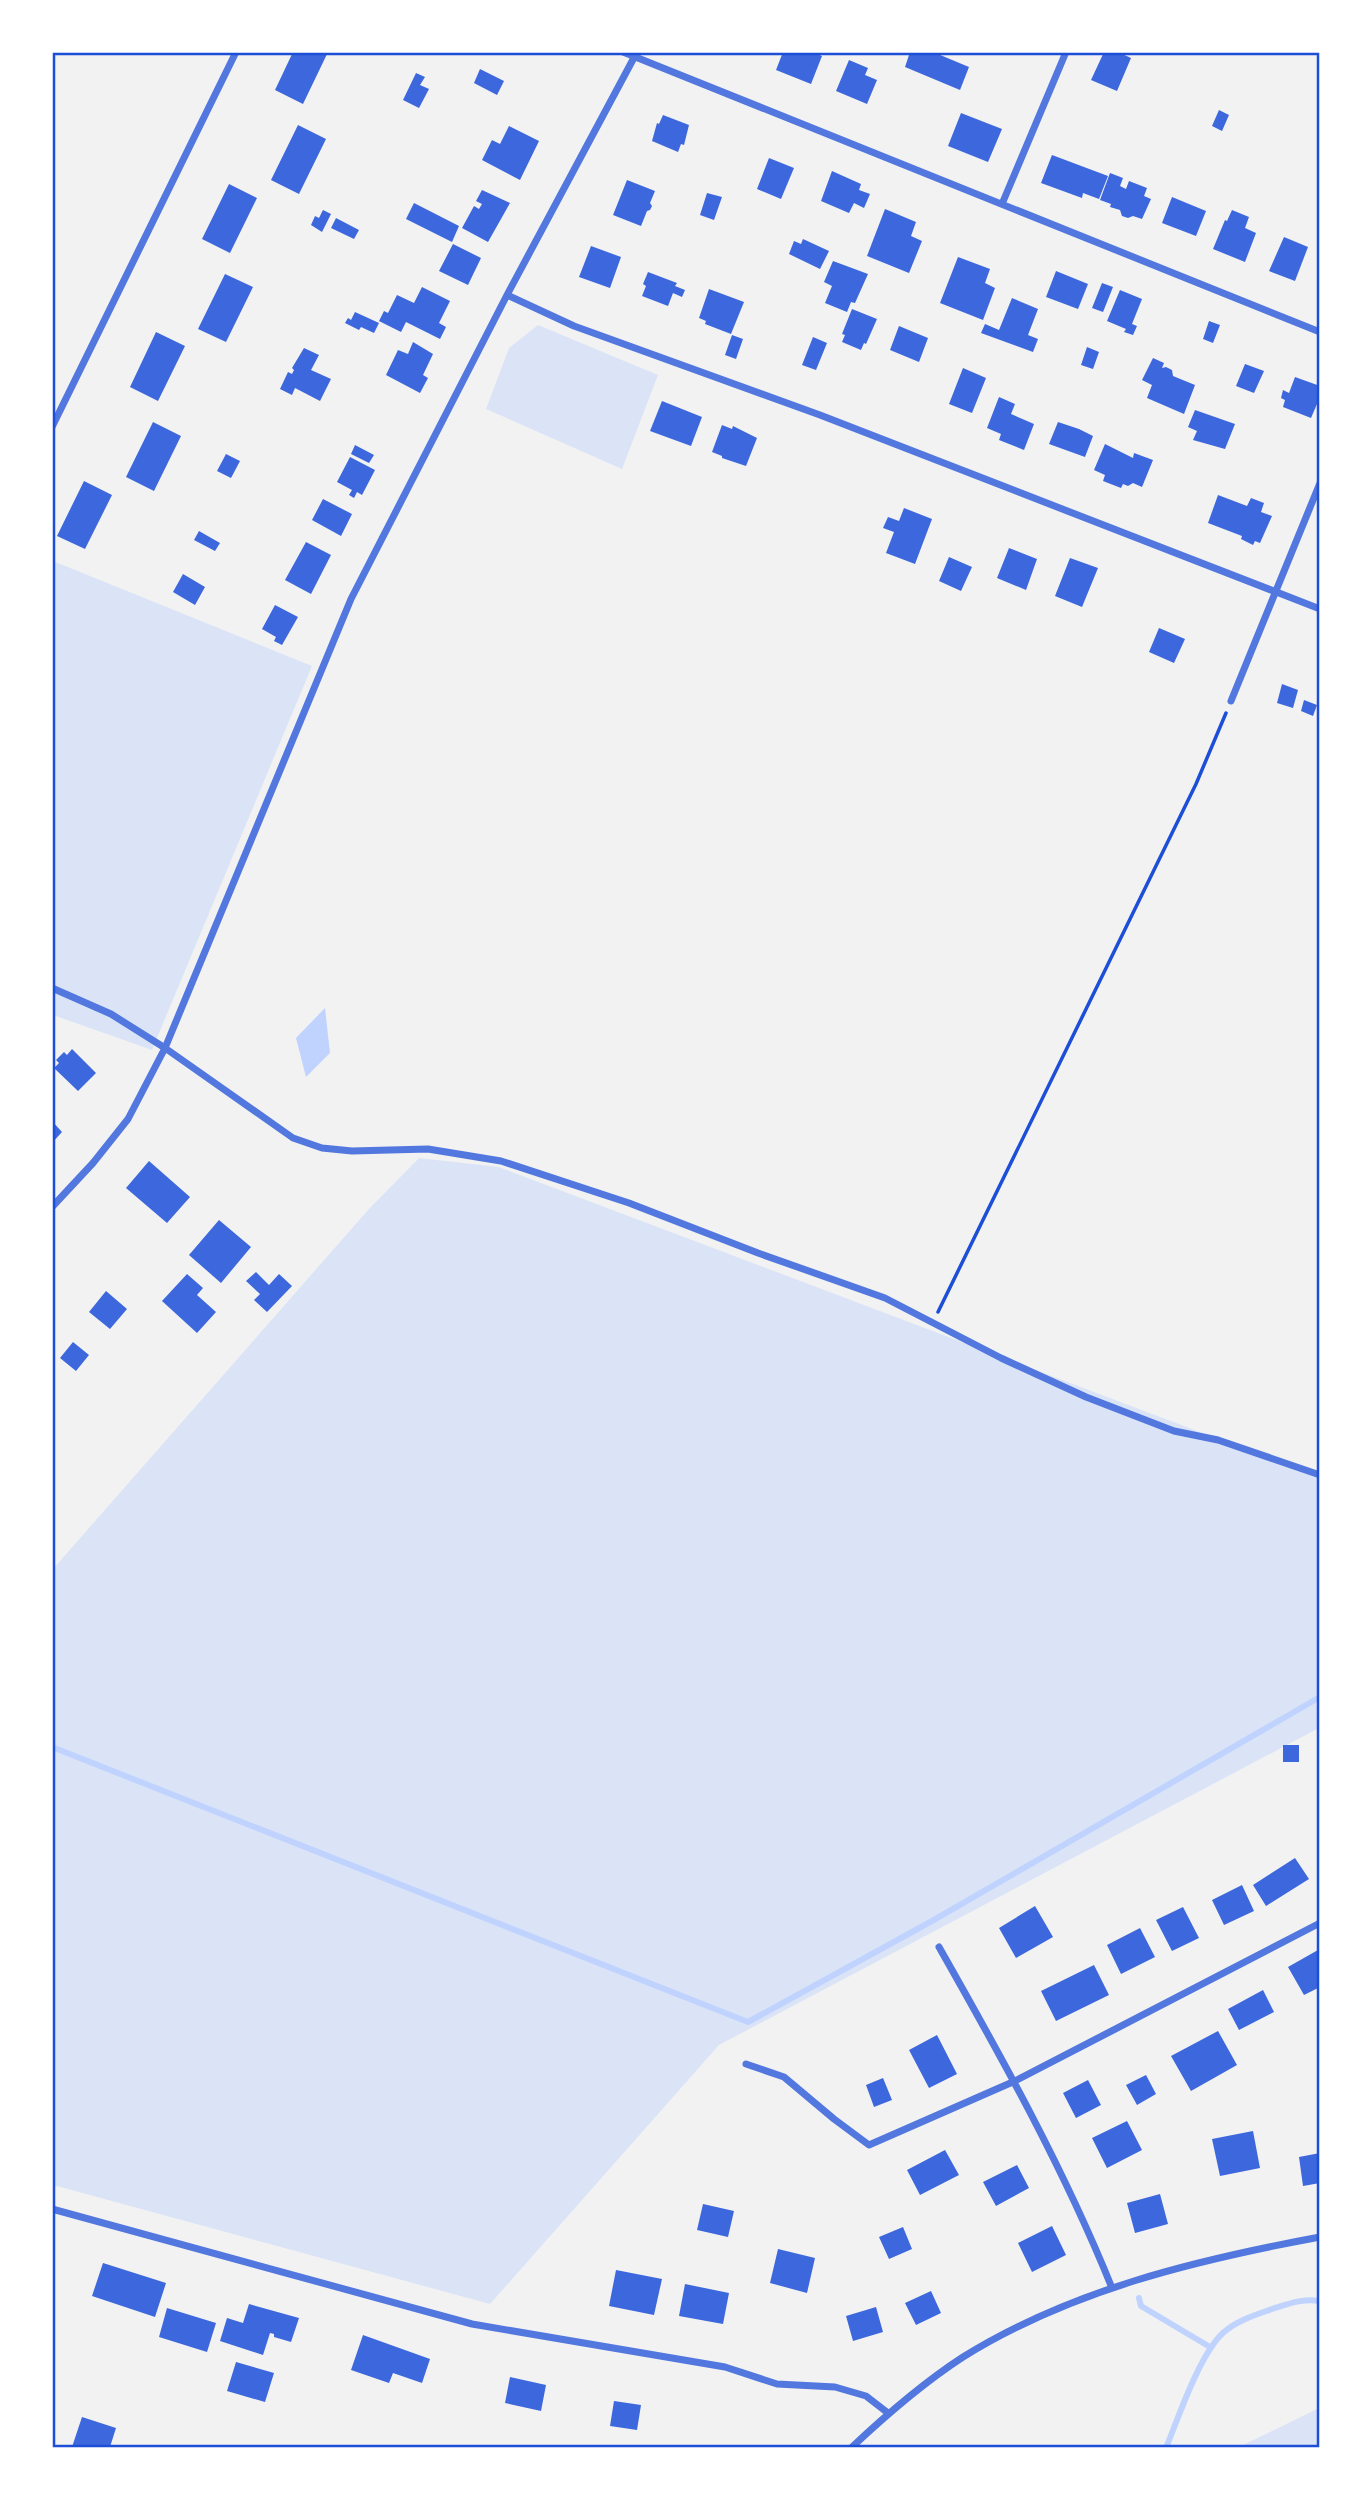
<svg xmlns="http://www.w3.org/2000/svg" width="1372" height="2500" font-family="Ubuntu,sans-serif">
	<rect width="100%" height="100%" fill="#f2f2f2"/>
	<path fill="#dbe4f7" d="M 538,325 L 658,375 L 622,469 L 486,409 L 509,348 Z
		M 53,561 L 312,666 L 152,1050 L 53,1015 Z
		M 419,1158 L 499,1167 L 1319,1477 L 1319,1728 L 719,2045 L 490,2304 L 53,2185 L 53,1569 L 368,1210 Z
		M 1319,2408 L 1319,2447 L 1239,2447 Z"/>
	<path fill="#bfd3fe" d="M 325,1008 L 330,1053 L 306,1077 L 296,1038 Z"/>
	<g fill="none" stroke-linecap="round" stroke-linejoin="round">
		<path stroke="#bfd3fe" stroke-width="6" d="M 52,1747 L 748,2022 L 932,1921 L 1320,1697
			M 1139,2298 L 1141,2306 L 1210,2347
			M 1166,2448 C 1179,2416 1200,2353 1224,2332 C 1238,2320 1255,2315 1272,2309 C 1288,2304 1303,2298 1320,2301"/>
	</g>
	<path fill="#3d67dc" d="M 293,52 L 328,52 L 303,104 L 275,90 Z
		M 783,52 L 813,52 L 822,56 L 811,84 L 776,70 Z
		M 910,52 L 933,52 L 969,67 L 960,90 L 905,67 Z
		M 1104,52 L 1118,52 L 1131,58 L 1117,91 L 1091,80 Z
		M 849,60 L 868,68 L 865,75 L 877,80 L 867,104 L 836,91 Z
		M 480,69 L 504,81 L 497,95 L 474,83 Z
		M 416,73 L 425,77 L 420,85 L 429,89 L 419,108 L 403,100 Z
		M 1219,110 L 1229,115 L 1222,131 L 1212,126 Z
		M 961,113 L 1002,129 L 988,162 L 948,146 Z
		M 663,115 L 689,125 L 684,145 L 681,144 L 678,152 L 652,141 L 657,123 L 659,124 Z
		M 298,125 L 326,139 L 299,194 L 271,180 Z
		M 509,126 L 539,141 L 520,180 L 482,160 L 492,140 L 500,144 Z
		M 1052,155 L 1108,176 L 1099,199 L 1083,193 L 1082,198 L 1041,183 Z
		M 769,158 L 794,168 L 781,199 L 757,189 Z
		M 832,171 L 861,184 L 859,190 L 870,194 L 864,208 L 854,203 L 849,213 L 821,201 Z
		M 1110,173 L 1123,178 L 1120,186 L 1126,189 L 1129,181 L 1147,188 L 1144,196 L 1151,199 L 1142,219 L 1133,216 L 1128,218 L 1122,216 L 1120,210 L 1110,207 L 1111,204 L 1100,200 Z
		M 627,180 L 655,191 L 650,203 L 652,206 L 650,210 L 647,211 L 641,226 L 613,215 Z
		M 229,184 L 257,198 L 230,253 L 202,239 Z
		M 482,190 L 510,203 L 488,242 L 462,228 L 474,206 L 479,209 L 482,204 L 476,201 Z
		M 707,193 L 722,197 L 714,220 L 700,215 Z
		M 1172,197 L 1206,211 L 1196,236 L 1162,223 Z
		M 414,203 L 459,226 L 452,242 L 406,219 Z
		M 885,209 L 916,222 L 911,236 L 922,241 L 909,273 L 867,256 Z
		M 323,210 L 331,214 L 322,232 L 311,225 L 315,216 L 319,218 Z
		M 1232,210 L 1249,217 L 1245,228 L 1256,233 L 1245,262 L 1213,249 L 1225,220 L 1227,221 Z
		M 336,218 L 359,230 L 354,239 L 331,228 Z
		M 1284,237 L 1308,247 L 1295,281 L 1269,271 Z
		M 803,239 L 829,251 L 820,269 L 789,254 L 794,241 L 801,244 Z
		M 453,244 L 481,258 L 468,285 L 439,271 Z
		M 591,246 L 621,257 L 610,288 L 579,277 Z
		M 958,257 L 990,269 L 985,283 L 995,288 L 983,320 L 940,303 Z
		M 833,261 L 868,274 L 855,303 L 851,302 L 847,312 L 825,303 L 832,286 L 824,282 Z
		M 1056,271 L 1088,284 L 1078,309 L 1046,297 Z
		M 648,272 L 677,283 L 675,286 L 685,290 L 682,297 L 673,293 L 668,306 L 642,296 L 646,286 L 643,284 Z
		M 225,274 L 253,287 L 226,342 L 198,329 Z
		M 1102,283 L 1113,287 L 1103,312 L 1092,308 Z
		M 422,287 L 450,301 L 439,323 L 446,327 L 440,339 L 406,322 L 401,332 L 379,321 L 384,311 L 388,313 L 397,295 L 414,303 Z
		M 709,289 L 744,302 L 731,334 L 705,324 L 706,321 L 699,318 Z
		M 1120,290 L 1142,299 L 1132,324 L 1137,326 L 1133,335 L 1124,332 L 1126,329 L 1107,321 Z
		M 1012,298 L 1038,309 L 1028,335 L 1038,339 L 1033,352 L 981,333 L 985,324 L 999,330 Z
		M 852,309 L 877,319 L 866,344 L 864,343 L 861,350 L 842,342 L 845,335 L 842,334 Z
		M 355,312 L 379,323 L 374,333 L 361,327 L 359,330 L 345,323 L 348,318 L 351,320 Z
		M 1209,321 L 1220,325 L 1213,343 L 1203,339 Z
		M 899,326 L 928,338 L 919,362 L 890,350 Z
		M 156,332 L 185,346 L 158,401 L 130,387 Z
		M 732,335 L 743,339 L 736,359 L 725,355 Z
		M 813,337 L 827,343 L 816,370 L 802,365 Z
		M 413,342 L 433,354 L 423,375 L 428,378 L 420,393 L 386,375 L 398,350 L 408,354 Z
		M 1087,347 L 1099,352 L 1093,369 L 1081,365 Z
		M 304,348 L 319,355 L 311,370 L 331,379 L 320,401 L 295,388 L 292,395 L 280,389 L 288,372 L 292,374 L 294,370 L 292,368 Z
		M 1153,358 L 1164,363 L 1162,368 L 1166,367 L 1172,370 L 1173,376 L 1195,385 L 1184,414 L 1147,398 L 1152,385 L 1142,380 Z
		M 1245,364 L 1264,371 L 1254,393 L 1236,386 Z
		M 963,368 L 986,378 L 972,413 L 949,404 Z
		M 1295,377 L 1320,386 L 1320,397 L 1311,418 L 1283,407 L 1285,400 L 1281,398 L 1283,390 L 1289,393 Z
		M 999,397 L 1015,404 L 1011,414 L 1034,424 L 1024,450 L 999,440 L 1001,434 L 987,428 Z
		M 662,401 L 702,417 L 691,446 L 650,431 Z
		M 1195,410 L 1235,424 L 1225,449 L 1193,440 L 1197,431 L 1188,427 Z
		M 153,422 L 181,436 L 154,491 L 126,477 Z
		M 1058,422 L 1079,429 L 1093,436 L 1085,457 L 1049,444 Z
		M 722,425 L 732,429 L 733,426 L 757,438 L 746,466 L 722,458 L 722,456 L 712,452 Z
		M 1105,444 L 1133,458 L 1134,453 L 1153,460 L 1142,487 L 1133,483 L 1128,486 L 1123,484 L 1121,488 L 1103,481 L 1105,475 L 1094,470 Z
		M 355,445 L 374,455 L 369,463 L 351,454 Z
		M 226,454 L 240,461 L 231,478 L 217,471 Z
		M 350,457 L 375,470 L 362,495 L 357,492 L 354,498 L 349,495 L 352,490 L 337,482 Z
		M 84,481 L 112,495 L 85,549 L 57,536 Z
		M 1218,495 L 1247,506 L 1251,498 L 1264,503 L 1261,512 L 1272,516 L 1260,543 L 1255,541 L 1253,545 L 1241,539 L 1242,536 L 1208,523 Z
		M 323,499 L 352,514 L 341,536 L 312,520 Z
		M 904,508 L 932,519 L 915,564 L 886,553 L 894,532 L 883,528 L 888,517 L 899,521 Z
		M 199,531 L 220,543 L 215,551 L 194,540 Z
		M 306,542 L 331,555 L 311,594 L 285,580 Z
		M 1009,548 L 1037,559 L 1026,590 L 997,578 Z
		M 949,557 L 972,567 L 961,591 L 939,581 Z
		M 1070,558 L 1098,568 L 1082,607 L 1055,596 Z
		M 183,574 L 205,587 L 195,605 L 173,592 Z
		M 275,605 L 298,617 L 282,645 L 274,641 L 276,637 L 262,629 Z
		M 1159,628 L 1185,639 L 1174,663 L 1149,652 Z
		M 1282,684 L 1298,690 L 1293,708 L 1277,703 Z
		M 1304,700 L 1317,705 L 1313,716 L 1301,711 Z
		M 72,1049 L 96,1073 L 78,1091 L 54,1068 L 59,1063 L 56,1060 L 64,1052 L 67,1055 Z
		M 52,1121 L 62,1132 L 52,1143 Z
		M 149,1161 L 190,1197 L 167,1223 L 126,1188 Z
		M 219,1220 L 251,1247 L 221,1283 L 189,1255 Z
		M 256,1272 L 269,1285 L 279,1274 L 292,1286 L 267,1312 L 254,1300 L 260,1294 L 246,1281 Z
		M 187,1274 L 203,1288 L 197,1295 L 216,1312 L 197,1333 L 162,1301 Z
		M 106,1291 L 127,1309 L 110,1329 L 89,1312 Z
		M 73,1342 L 89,1355 L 76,1371 L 60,1358 Z
		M 1283,1745 L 1299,1745 L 1299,1762 L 1283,1762 Z
		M 1295,1858 L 1309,1879 L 1266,1906 L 1253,1885 Z
		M 1242,1885 L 1254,1911 L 1224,1925 L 1212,1900 Z
		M 1035,1906 L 1053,1937 L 1016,1958 L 999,1928 Z
		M 1183,1907 L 1199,1938 L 1172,1951 L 1156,1920 Z
		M 1140,1928 L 1155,1957 L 1121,1974 L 1107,1945 Z
		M 1318,1950 L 1320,1987 L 1304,1995 L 1288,1967 Z
		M 1094,1965 L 1109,1995 L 1056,2021 L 1041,1991 Z
		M 1263,1990 L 1274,2012 L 1239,2030 L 1228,2009 Z
		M 1218,2031 L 1237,2065 L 1191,2091 L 1171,2056 Z
		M 937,2035 L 957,2074 L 929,2088 L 909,2050 Z
		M 1146,2075 L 1156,2094 L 1137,2105 L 1126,2085 Z
		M 883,2078 L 892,2100 L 874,2107 L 866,2085 Z
		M 1088,2080 L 1101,2105 L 1076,2118 L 1063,2093 Z
		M 1127,2121 L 1142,2150 L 1107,2168 L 1092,2138 Z
		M 1253,2131 L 1260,2168 L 1220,2176 L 1212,2139 Z
		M 945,2150 L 959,2175 L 920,2195 L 907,2170 Z
		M 1320,2153 L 1320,2183 L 1303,2186 L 1299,2157 Z
		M 1017,2165 L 1029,2188 L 996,2206 L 983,2182 Z
		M 1160,2194 L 1168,2224 L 1135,2233 L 1127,2203 Z
		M 703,2204 L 734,2211 L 728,2237 L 697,2230 Z
		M 1052,2226 L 1066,2255 L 1032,2272 L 1018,2243 Z
		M 903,2227 L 912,2249 L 889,2259 L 879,2237 Z
		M 778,2249 L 815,2258 L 807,2293 L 770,2283 Z
		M 103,2263 L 166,2283 L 155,2317 L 92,2296 Z
		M 616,2270 L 662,2279 L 654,2315 L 609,2306 Z
		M 685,2284 L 729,2293 L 723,2324 L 679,2316 Z
		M 931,2291 L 941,2313 L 916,2325 L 905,2303 Z
		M 249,2304 L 299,2318 L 291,2342 L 274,2337 L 274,2334 L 270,2333 L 263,2355 L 220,2341 L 227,2318 L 243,2323 Z
		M 876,2307 L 883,2332 L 853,2341 L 846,2316 Z
		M 167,2308 L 216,2323 L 207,2352 L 159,2337 Z
		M 363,2335 L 430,2359 L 422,2383 L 393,2373 L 389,2383 L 351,2370 Z
		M 236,2362 L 274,2373 L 265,2402 L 227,2391 Z
		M 510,2377 L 546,2385 L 541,2411 L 505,2403 Z
		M 614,2401 L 641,2405 L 637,2430 L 610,2426 Z
		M 82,2417 L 116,2428 L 110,2447 L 72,2447 Z"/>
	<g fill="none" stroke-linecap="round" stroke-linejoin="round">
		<path stroke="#1d4ed8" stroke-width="3.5" d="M 938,1312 L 1196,784 L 1226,713"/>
		<path stroke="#5277de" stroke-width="7" d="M 623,52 L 1320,332
			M 1002,204 L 1066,52
			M 507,295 L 574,326 L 820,415 L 1320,609
			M 52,427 L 236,52
			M 1231,701 L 1320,483
			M 52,988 L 111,1014 L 165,1048 L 293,1138 L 322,1148 L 352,1151 L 428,1149 L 501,1161 L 629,1203 L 758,1253 L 885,1298 L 1001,1358 L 1086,1397 L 1174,1431 L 1218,1440 L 1320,1475
			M 52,1207 L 93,1163 L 128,1119 L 165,1048 L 351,599 L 507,295 L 637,52
			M 939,1947 C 1002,2058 1064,2169 1112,2288
			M 746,2064 L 784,2077 L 834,2119 L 869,2145 L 1015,2081 L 1320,1923
			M 52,2209 L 472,2324 L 725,2367 L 777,2384 L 835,2387 L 866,2396 L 888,2413
			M 851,2448 C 886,2415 923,2383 963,2357 C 1071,2290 1196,2260 1320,2237"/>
	</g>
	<rect width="1372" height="2500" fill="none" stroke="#ffffff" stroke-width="108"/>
	<rect x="54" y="54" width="1264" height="2392" fill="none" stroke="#1d4ed8" stroke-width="2.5"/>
</svg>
